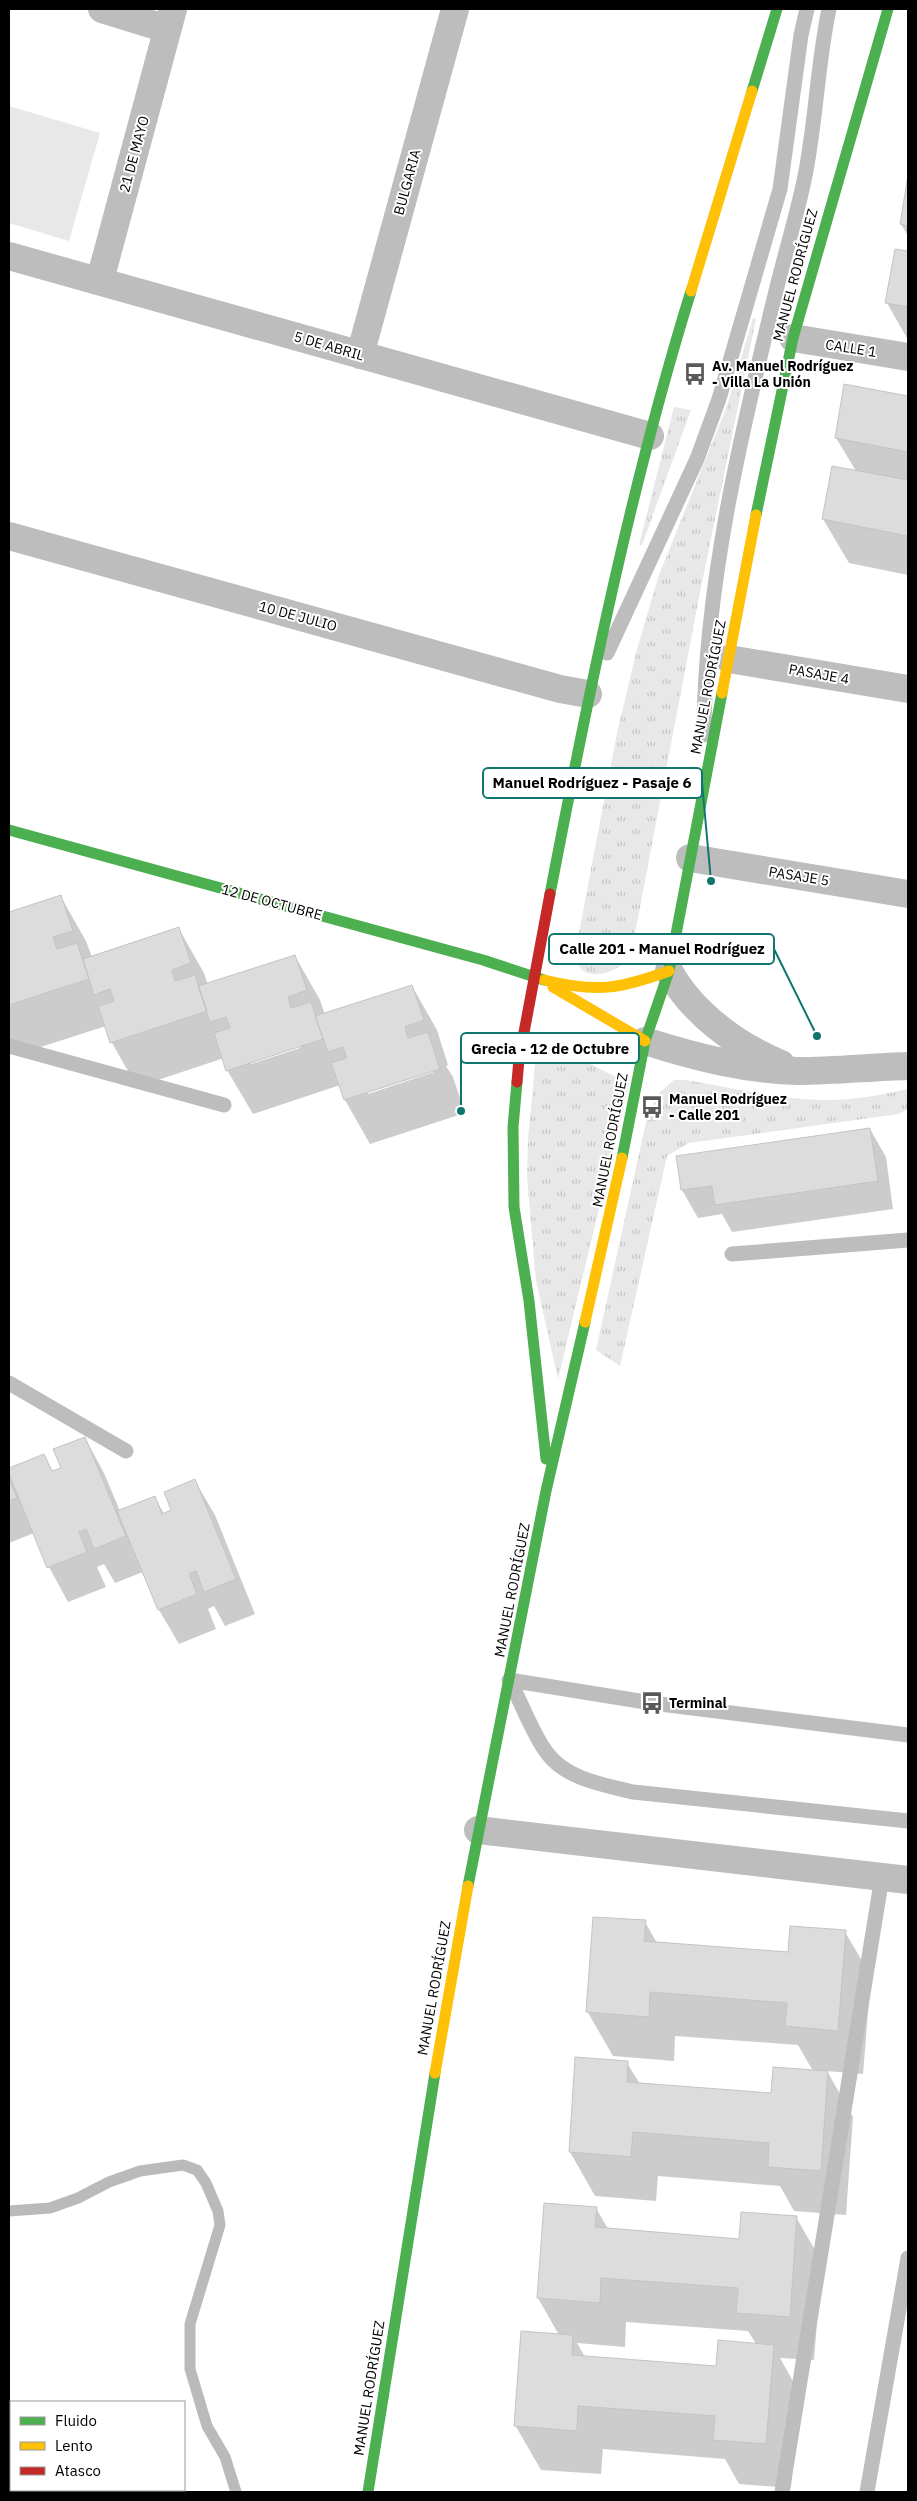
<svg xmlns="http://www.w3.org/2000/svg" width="917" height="2501" font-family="'IBM Plex Sans',sans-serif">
	<defs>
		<pattern id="grass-tufts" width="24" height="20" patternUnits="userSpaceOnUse" patternTransform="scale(1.25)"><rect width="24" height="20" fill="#e8e8e8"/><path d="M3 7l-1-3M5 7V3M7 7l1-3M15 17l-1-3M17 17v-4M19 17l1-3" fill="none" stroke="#c5c5c5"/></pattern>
	</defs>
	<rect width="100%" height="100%" fill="#fff"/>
	<path fill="url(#grass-tufts)" d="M 753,318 L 756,319 L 699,597 L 637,923 C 634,934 633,948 628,958 C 620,972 586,983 578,964 C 576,960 576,953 576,948 L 617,733 L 637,649 L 659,575 L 727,406 Z
		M 674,407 L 691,410 L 642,545 L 639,545 Z
		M 545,1040 L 629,1084 L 558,1379 L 536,1281 L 527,1177 L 528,1138 L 537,1046 L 540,1041 Z
		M 674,1080 L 685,1080 C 730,1087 776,1099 821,1100 C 849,1101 881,1095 908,1089 L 908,1109 L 899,1114 L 689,1143 L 667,1156 L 620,1366 L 596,1350 L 648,1113 L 659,1093 Z"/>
	<path fill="#e8e8e8" d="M 9,106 L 100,133 L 69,241 L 9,223 Z"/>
	<path fill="#0003" fill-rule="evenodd" d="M 908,182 L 908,236 L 901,224 Z
		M 896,250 L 908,252 L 908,340 L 887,303 Z
		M 845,385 L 908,397 L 908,575 L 849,563 L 823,519 L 856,471 L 836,438 Z
		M 61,897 L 86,941 L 92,957 L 179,929 L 204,973 L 208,985 L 295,956 L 320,1000 L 325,1015 L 412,986 L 437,1030 L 448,1065 L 446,1066 L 453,1077 L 465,1113 L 370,1144 L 345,1100 L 340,1085 L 253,1114 L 227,1070 L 224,1058 L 137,1087 L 112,1043 L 106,1026 L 19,1054 L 9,1037 L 9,914 ZM 299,1045 L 300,1048 L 251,1064 L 251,1061 ZM 434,1069 L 434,1072 L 368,1094 L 368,1091 Z
		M 870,1129 L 886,1157 L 893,1209 L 732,1232 L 722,1214 L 698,1218 L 682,1190 L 678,1157 Z
		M 85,1438 L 104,1473 L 120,1511 L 155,1497 L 164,1514 L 173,1511 L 195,1481 L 215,1515 L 255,1614 L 225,1626 L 214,1606 L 208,1609 L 216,1629 L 179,1644 L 159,1610 L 143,1572 L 115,1583 L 104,1564 L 97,1567 L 106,1587 L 68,1602 L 49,1567 L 34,1533 L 9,1543 L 9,1467 L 10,1469 L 44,1455 L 53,1472 L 62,1468 Z
		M 645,1922 L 657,1943 L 789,1954 L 845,1932 L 871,1976 L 863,2074 L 827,2071 L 853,2117 L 846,2215 L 794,2211 L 780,2186 L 658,2176 L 656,2201 L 595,2196 L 570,2152 L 627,2063 L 640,2084 L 772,2094 L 813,2071 L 798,2045 L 675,2036 L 674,2061 L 613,2056 L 587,2011 Z
		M 596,2208 L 608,2229 L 741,2240 L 796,2217 L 822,2262 L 814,2360 L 780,2358 L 798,2390 L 791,2488 L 739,2484 L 725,2459 L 603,2449 L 601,2474 L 541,2470 L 515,2425 L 559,2335 L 538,2298 ZM 626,2322 L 748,2331 L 756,2344 L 717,2367 L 585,2357 L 577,2343 L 625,2347 Z"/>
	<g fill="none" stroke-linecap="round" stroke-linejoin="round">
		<path stroke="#bababa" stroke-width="11" d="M 9,2211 L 50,2208 L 78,2198 L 109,2182 L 140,2171 L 183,2165 L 197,2170 L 206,2183 L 218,2211 L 220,2225 L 190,2324 L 190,2369 L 207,2426 L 225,2457 L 236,2492"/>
	</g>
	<path fill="#dcdcdc" stroke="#c4c4c4" d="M 908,175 L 908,226 L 900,224 Z
		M 895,249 L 908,251 L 908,307 L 885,303 Z
		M 844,384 L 908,396 L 908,452 L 835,438 Z
		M 832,466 L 908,480 L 908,536 L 822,519 Z
		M 61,895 L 73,931 L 53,937 L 57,949 L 77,943 L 89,979 L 9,1005 L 9,912 Z
		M 179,927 L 191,963 L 172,970 L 175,981 L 195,975 L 207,1011 L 110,1043 L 98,1006 L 114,1001 L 110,989 L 94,995 L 83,959 Z
		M 295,955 L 307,990 L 288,997 L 291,1008 L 311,1002 L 323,1039 L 226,1071 L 214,1033 L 230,1028 L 226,1017 L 210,1022 L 198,986 Z
		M 412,985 L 424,1020 L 405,1027 L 408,1038 L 428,1032 L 440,1069 L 344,1100 L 331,1063 L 347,1058 L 343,1047 L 328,1052 L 315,1016 Z
		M 870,1128 L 878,1181 L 715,1205 L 712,1186 L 681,1190 L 676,1156 Z
		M 85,1437 L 126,1536 L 94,1549 L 86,1529 L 79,1532 L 87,1552 L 47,1568 L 9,1474 L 9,1468 L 44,1454 L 52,1471 L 61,1468 L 53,1449 Z
		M 9,1479 L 17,1498 L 9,1501 Z
		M 195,1479 L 236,1579 L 204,1592 L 196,1571 L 189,1574 L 197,1594 L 158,1610 L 117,1511 L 155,1496 L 162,1514 L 171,1510 L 164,1492 Z
		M 593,1917 L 646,1920 L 644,1941 L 788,1952 L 790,1926 L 846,1930 L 838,2031 L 785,2026 L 787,2003 L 650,1992 L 649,2017 L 586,2012 Z
		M 575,2057 L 628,2061 L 627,2082 L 771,2093 L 773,2067 L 828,2071 L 821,2171 L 768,2167 L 769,2143 L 633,2132 L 631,2157 L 569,2152 Z
		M 544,2203 L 597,2207 L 595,2227 L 739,2239 L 741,2212 L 797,2216 L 790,2317 L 736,2313 L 738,2288 L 601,2278 L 600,2303 L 537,2298 Z
		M 521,2331 L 573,2335 L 572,2355 L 716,2366 L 718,2340 L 774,2345 L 766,2444 L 713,2440 L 715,2416 L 578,2406 L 577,2431 L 514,2426 Z"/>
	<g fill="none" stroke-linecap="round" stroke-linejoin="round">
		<path stroke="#bdbdbd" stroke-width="15" d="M 607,653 L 697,459 L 719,399 L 780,189 L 801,35 L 807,9
			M 704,735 C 704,589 741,433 776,291 C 785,254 796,218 804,181 C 816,124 817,66 829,9
			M 9,1046 L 224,1105
			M 732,1254 L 908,1240
			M 9,1383 L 126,1451
			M 509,1680 L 652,1703 L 908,1735
			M 510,1681 C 521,1702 533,1735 547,1753 C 566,1779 604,1785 633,1792 L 908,1821
			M 782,2492 L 882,1877
			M 867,2492 L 908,2258"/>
		<path stroke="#bdbdbd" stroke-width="28" d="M 102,9 L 167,29
			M 9,256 L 650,436
			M 100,280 L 173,9
			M 793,338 L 908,357
			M 360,355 L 455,9
			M 9,536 L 560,689 L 588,694
			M 729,659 L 908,689
			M 690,858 L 908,894
			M 669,971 C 692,1013 737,1046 781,1064
			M 645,1041 C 695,1057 746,1070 798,1071 C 834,1071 872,1067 908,1066
			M 478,1830 L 908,1880"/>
		<path stroke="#4caf50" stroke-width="11" d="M 752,91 L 777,9
			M 756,515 L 793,338 L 888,9
			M 9,830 L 483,960 L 544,980
			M 550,894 C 589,691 630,488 691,291
			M 517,1082 L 513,1127 L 514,1207 L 529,1301 L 546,1459
			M 622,1158 L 645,1041 L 669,971 L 722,693
			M 468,1886 L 546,1491 L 585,1322
			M 368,2492 L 435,2073"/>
		<path stroke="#ffc107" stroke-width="11" d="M 691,291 L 752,91
			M 722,693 L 756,515
			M 544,980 C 597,993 619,989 669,971
			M 553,987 L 645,1041
			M 585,1322 L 622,1158
			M 435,2073 L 468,1886"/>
		<path stroke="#c62828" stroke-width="11" d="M 517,1082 L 519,1059 L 550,894"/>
	</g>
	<defs>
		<symbol id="bus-bare" viewBox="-9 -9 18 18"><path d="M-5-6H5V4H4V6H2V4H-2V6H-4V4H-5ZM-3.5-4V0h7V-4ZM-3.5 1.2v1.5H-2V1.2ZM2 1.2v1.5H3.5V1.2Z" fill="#595959" stroke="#fff" stroke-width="2.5" paint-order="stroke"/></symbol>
	</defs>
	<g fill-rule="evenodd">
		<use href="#bus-bare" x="679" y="358" width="32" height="32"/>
		<use href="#bus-bare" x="636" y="1091" width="32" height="32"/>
		<use href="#bus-bare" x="636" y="1687" width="32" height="32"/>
	</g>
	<g text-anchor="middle" stroke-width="4" stroke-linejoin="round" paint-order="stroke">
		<g font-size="14" fill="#000" stroke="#fff">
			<text transform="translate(134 154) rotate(-75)" y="5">21 DE MAYO</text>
			<text transform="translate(407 182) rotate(-75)" y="5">BULGARIA</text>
			<text transform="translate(795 275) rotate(-75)" y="5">MANUEL RODRÍGUEZ</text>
			<text transform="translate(329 346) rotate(16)" y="5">5 DE ABRIL</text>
			<text transform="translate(851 348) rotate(9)" y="5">CALLE 1</text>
			<text transform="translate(298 616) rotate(15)" y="5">10 DE JULIO</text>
			<text transform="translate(819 674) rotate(10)" y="5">PASAJE 4</text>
			<text transform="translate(708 687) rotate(-79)" y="5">MANUEL RODRÍGUEZ</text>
			<text transform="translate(799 876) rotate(9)" y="5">PASAJE 5</text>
			<text transform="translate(272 902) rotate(15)" y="5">12 DE OCTUBRE</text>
			<text transform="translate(610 1140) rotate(-79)" y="5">MANUEL RODRÍGUEZ</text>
			<text transform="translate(512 1590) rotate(-79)" y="5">MANUEL RODRÍGUEZ</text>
			<text transform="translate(434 1988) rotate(-80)" y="5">MANUEL RODRÍGUEZ</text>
			<text transform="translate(369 2388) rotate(-81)" y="5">MANUEL RODRÍGUEZ</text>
		</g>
		<g font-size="14" font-weight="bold" fill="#000" stroke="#fff" text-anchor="start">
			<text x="712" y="371">Av. Manuel Rodríguez<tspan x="712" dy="16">- Villa La Unión</tspan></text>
			<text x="669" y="1104">Manuel Rodríguez<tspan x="669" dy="16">- Calle 201</tspan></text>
			<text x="669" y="1708">Terminal</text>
		</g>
	</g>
	<path fill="none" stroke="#0f766e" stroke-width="2" d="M711 881L702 783M817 1036L774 949M461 1111L461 1048"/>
	<g fill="#0f766e" stroke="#fff" stroke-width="2">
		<circle cx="711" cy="881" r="5"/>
		<circle cx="817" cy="1036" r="5"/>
		<circle cx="461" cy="1111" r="5"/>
	</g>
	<g fill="#fff" stroke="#0f766e" stroke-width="2">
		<rect x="483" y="768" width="219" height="30" rx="5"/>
		<rect x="549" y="934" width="225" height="30" rx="5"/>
		<rect x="461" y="1033" width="178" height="30" rx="5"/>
	</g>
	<g font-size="15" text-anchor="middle" font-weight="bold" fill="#000">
		<text x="592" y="788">Manuel Rodríguez - Pasaje 6</text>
		<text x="662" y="954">Calle 201 - Manuel Rodríguez</text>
		<text x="550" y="1054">Grecia - 12 de Octubre</text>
	</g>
	<rect width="917" height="2501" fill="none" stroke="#000000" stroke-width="20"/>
	<rect x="10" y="2401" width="175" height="90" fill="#ffffff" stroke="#999999"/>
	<rect x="20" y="2417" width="25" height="8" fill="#4caf50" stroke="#999999"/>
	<text x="55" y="2426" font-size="15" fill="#000000">Fluido</text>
	<rect x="20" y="2442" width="25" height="8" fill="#ffc107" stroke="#999999"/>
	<text x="55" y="2451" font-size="15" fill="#000000">Lento</text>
	<rect x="20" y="2467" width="25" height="8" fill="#c62828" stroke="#999999"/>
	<text x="55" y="2476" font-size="15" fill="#000000">Atasco</text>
</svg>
